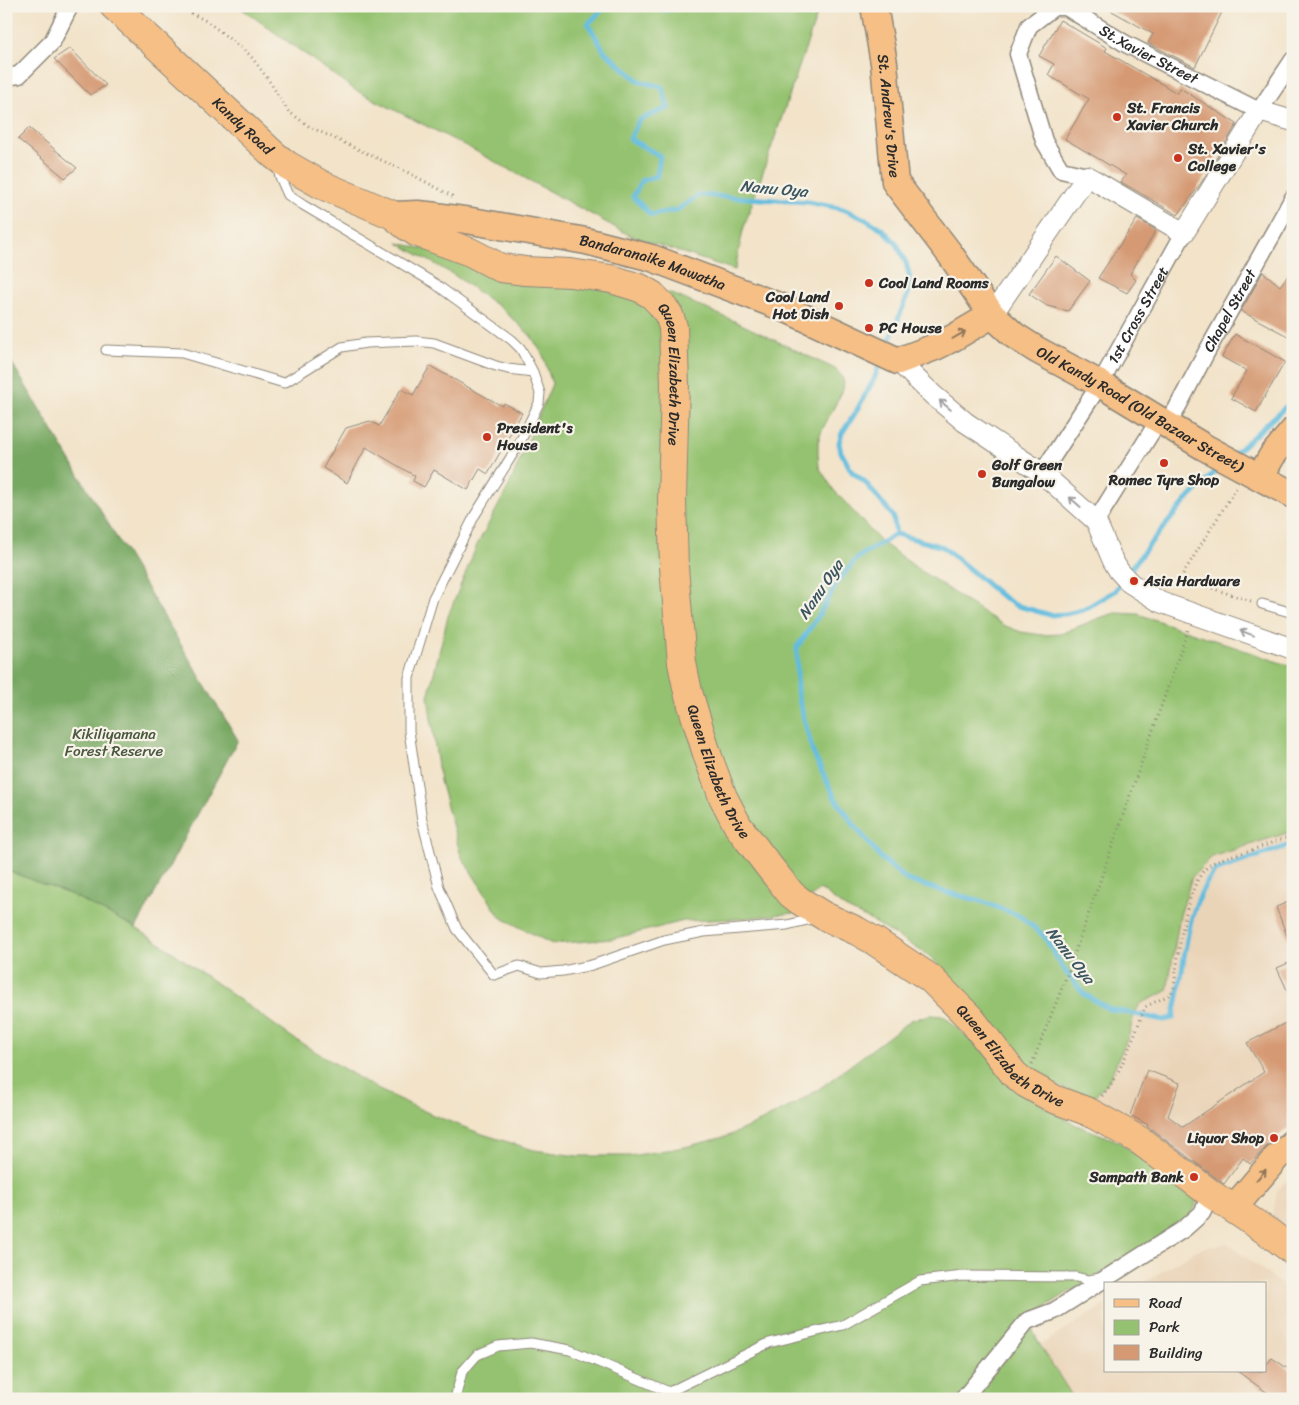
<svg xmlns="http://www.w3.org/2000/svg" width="1299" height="1405" font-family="Sriracha,sans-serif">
	<rect width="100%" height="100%" fill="#f7f3e8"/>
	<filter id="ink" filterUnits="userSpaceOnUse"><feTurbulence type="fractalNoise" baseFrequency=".02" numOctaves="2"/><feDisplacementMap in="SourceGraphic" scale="10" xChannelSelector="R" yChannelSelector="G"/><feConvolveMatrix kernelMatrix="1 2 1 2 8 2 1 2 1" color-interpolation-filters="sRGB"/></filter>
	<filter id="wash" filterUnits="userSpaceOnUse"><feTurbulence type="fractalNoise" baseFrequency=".0096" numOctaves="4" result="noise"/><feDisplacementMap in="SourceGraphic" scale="20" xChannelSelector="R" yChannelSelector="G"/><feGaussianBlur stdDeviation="1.12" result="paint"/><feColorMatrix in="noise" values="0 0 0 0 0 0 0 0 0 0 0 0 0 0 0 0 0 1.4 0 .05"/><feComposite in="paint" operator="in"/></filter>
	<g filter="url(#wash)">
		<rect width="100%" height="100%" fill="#f2e3c9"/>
		<path fill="#ead4b8" d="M 1293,831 L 1293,1116 L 1259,1147 L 1228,1182 L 1121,1117 L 1093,1098 L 1108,1082 L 1129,1035 L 1134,1015 L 1140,1004 L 1167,991 L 1180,915 L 1192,877 L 1212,857 Z
			M 1293,1175 L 1293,1238 L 1272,1221 L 1277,1190 Z
			M 1227,1243 L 1293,1293 L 1293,1399 L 1074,1399 L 1040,1345 L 1105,1305 L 1105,1371 L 1265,1371 L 1265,1284 L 1141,1284 L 1198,1249 Z"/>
		<path fill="#94c270" stroke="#60764e" d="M 238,6 L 820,6 L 743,230 L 735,270 L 631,236 L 470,148 L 355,90 Z
			M 398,243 L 602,288 L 644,301 L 670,293 L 741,324 L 835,369 C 842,375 845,380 843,390 L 821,432 L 818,442 L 818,454 L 819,467 L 833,489 L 879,540 L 914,566 L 967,602 L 1003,625 L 1021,632 L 1042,635 L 1060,634 L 1099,618 L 1115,613 L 1138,614 L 1293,667 L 1293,831 L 1212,857 L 1192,877 L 1180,915 L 1167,991 L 1140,1004 L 1134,1015 L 1129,1035 L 1108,1082 L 1093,1098 L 1080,1095 L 1041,1079 L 1023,1064 L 1006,1044 L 990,1021 L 958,983 L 928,955 L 870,920 L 845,908 L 820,889 L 794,913 L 736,919 L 684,921 L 612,939 L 552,944 L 500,917 L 461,856 L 440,781 L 428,697 L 448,616 L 477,545 L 509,486 L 552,384 L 543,355 L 531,336 L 502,309 L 454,275 Z
			M 6,870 L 72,895 L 136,928 L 167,948 L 293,1038 L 379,1090 L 433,1115 L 479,1133 L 534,1150 L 577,1156 L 630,1156 L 685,1147 L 728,1136 L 762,1121 L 795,1104 L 819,1089 L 911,1020 L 931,1015 L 944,1016 L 1043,1106 L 1076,1125 L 1118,1141 L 1195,1197 C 1198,1207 1193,1212 1186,1220 L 1091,1280 L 1067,1293 L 1035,1314 L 1031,1327 L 1040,1345 L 1074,1399 L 6,1399 Z"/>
		<path fill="#77a862" stroke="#516a46" d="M 6,353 L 238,740 L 136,928 L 72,895 L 6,870 Z"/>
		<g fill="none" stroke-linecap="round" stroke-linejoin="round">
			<path stroke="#60bcde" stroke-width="5" d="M 606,6 L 588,24 L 605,52 L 639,81 L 662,87 L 668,108 L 639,120 L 630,139 L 660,156 L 657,176 L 641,181 L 633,197 L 651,215 L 677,210 L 699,195 L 808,202 L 843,209 L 865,219 L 882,229 L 897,244 L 906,263 L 909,274 L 910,288 L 905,302 L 886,348
				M 632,6 L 667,10 L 676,6
				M 881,361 L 874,379 L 854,415 L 842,433 L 839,443 L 841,452 L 852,472 L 864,481 L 893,516 L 896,534
				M 1234,454 L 1293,400
				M 896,534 L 857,558 L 837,583 L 817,618 L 797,647 L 797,692 L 813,753 L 835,798 L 855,826 L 880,857 L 907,880 L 941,891 L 981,901 L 1020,916 L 1044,936 L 1062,967 L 1084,994 L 1109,1009 L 1164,1020 L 1173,1018 C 1187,969 1181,912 1215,871 L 1293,844
				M 896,534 L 943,547 L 1000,595 L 1015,605 L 1050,615 L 1066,614 L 1083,610 L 1115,591 L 1123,580
				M 1128,573 L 1148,546 L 1186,501 L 1222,465"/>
		</g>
		<g id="blocks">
			<path fill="#d59a73" d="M 1103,6 L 1225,6 L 1195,67 L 1148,43 L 1153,34 Z
				M 1060,20 L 1107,48 L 1105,51 L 1177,93 L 1180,88 L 1237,124 L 1201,183 L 1178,215 L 1121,182 L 1126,175 L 1065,139 L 1089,99 L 1048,75 L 1054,64 L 1039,56 Z
				M 70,48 L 106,85 L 90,95 L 54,59 Z
				M 29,128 L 77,168 L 65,178 L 18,139 Z
				M 1137,219 L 1156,230 L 1130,274 L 1136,280 L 1127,293 L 1098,278 Z
				M 1056,256 L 1090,281 L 1068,311 L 1047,306 L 1029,294 Z
				M 1293,269 L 1293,339 L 1241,311 L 1263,272 L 1280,286 Z
				M 1235,334 L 1285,362 L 1256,412 L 1231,398 L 1247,371 L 1222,357 Z
				M 430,366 L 502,406 L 504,403 L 522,413 L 488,474 L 480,469 L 468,490 L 434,470 L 424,487 L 413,481 L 415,476 L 366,447 L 347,483 L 323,468 L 346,428 L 370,421 L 379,426 L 401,389 L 413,395 Z
				M 1293,900 L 1293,949 L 1292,949 L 1276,907 Z
				M 1293,961 L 1293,1003 L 1277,968 Z
				M 1293,1019 L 1293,1128 L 1290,1128 L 1283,1132 L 1266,1147 L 1250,1164 L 1243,1158 L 1224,1184 L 1147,1126 L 1148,1125 L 1130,1115 L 1147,1070 L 1180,1083 L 1168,1116 L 1183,1127 L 1264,1072 L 1247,1043 Z
				M 1272,1358 L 1293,1372 L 1293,1399 L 1276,1399 L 1237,1371 L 1265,1371 L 1265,1366 Z"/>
		</g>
	</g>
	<g filter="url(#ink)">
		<use href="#blocks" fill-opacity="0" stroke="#8e877a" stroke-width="1"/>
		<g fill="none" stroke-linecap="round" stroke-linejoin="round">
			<defs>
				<path id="service" d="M 277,165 L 280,177 L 288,195 L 303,205 L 434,283 L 512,340 L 521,349 L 533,372 L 540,393 L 539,403 L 519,444 L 475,515 L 433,598 L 409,678 L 409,731 L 422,820 L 439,887 L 457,929 L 494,975 L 519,966 L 541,973 L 563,971 L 592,965 L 664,940 L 704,932 L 787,925 L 816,918
					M 106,350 L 182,353 L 284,383 L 342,347 L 366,343 L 416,341 L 434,343 L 496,366 L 508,369 L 533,372
					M 1262,604 L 1293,613
					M 455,1399 L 462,1372 L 477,1355 L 498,1346 L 531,1343 L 570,1350 L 669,1392 L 769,1343 L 843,1325 L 920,1281 L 963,1276 L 1076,1277 L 1088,1280 L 1100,1278"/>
				<g id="minor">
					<path d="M 6,75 L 12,76 L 19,75 L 52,42 L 70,6"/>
					<path id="s1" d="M 1087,176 L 1061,170 L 1044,141 L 1018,54 L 1029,26 L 1054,7 L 1066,7 L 1126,44 L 1259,111 L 1293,60"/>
					<path id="s2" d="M 1168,425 L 1206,353 L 1293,198"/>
					<path id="s3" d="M 1042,473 L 1100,384 L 1184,233"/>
					<path d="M 1096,521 L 1159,420"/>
					<path d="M 963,1399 L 1027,1321 L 1054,1311 L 1184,1229 L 1202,1213 L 1211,1194"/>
				</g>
				<path id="tertiary" d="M 992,315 L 1087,176 L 1184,233 L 1259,111 L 1293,121
					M 898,361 L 933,395 L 965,422 L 1042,473 L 1096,521 L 1113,561 L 1119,571 L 1130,583 L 1160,602 L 1293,649"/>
				<g id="primary">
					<path id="s4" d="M 874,6 L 884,63 L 895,182 L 950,254 L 992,315 L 1015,336 L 1037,350 L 1100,384 L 1204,447 L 1293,495"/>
					<path id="s5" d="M 393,215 L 418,214 L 437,216 L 472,221 L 586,241 L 652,258 L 784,308 L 898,361 L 935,347 L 953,338 L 992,315"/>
					<path d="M 1260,477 L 1272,456 L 1293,431"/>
					<path d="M 1233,1209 L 1276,1158 L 1293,1143"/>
				</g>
				<g id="trunk">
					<path id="s6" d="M 114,6 L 274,155 L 287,165 L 322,185 L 393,215 L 405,225 L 416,232 L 470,252 L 501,268 L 525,271 L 570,273 L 611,279 L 640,288 L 652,295 L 660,303 L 669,315 L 673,327 L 675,384 L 672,500 L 674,567 L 682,663 L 688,692 L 708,757 L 723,797 L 738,826 L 771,869 L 791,894 L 800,901 L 824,916 L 857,931 L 873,940 L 930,978 L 971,1019 L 1014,1074 L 1025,1083 L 1054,1099 L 1089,1112 L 1139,1140 L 1211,1194 L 1271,1234 L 1293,1251"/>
				</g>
			</defs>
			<use href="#service" stroke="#8e877a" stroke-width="11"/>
			<use href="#minor" stroke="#8e877a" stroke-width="19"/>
			<use href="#tertiary" stroke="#8e877a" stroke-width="22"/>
			<use href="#primary" stroke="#8e877a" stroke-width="29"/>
			<use href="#trunk" stroke="#8e877a" stroke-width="30"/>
			<path stroke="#8e877a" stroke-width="3" stroke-dasharray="1 4" stroke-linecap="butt" d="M 178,6 L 208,22 L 250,55 L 268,79 L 288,111 L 310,127 L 409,173 L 454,197
				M 1236,488 L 1183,574 L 1186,580 L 1251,601
				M 1032,1064 L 1067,975 L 1188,630
				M 1102,1096 C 1122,1072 1134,1036 1145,1007 L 1171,994 L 1174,987 C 1178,958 1185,881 1210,865 C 1221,857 1236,855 1249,851 C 1264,846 1278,840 1293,836"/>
			<use href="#service" stroke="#fff" stroke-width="9"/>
			<use href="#minor" stroke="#fff" stroke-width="16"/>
			<use href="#tertiary" stroke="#fff" stroke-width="20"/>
			<use href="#primary" stroke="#f5bf86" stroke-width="26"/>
			<use href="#trunk" stroke="#f5bf86" stroke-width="28"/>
		</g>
		<defs><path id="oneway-shaft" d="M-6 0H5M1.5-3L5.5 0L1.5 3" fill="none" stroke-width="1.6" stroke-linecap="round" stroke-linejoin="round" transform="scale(1.25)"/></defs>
		<g stroke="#907558">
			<use href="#oneway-shaft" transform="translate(959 335) rotate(-30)"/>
			<use href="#oneway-shaft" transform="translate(1261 1175) rotate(-49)"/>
		</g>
		<g stroke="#a0a0a0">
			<use href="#oneway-shaft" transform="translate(945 405) rotate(-140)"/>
			<use href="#oneway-shaft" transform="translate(1075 502) rotate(-139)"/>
			<use href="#oneway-shaft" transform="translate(1247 633) rotate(-160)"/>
		</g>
	</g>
	<g fill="#c8321e" stroke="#f7f3e8" stroke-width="2">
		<circle cx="1117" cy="117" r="5"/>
		<circle cx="1178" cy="158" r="5"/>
		<circle cx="869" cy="283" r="5"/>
		<circle cx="839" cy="306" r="5"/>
		<circle cx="869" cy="328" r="5"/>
		<circle cx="487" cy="437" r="5"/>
		<circle cx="1164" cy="463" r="5"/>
		<circle cx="982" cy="474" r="5"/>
		<circle cx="1134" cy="581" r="5"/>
		<circle cx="1274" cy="1138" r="5"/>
		<circle cx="1194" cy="1177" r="5"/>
	</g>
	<g text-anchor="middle" stroke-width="4.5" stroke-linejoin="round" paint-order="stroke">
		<g font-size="15" fill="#2b2b2b" stroke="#f7f3e8">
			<text dy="5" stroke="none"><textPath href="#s1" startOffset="320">St.Xavier Street</textPath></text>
			<text dy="5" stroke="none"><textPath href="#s4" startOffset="111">St. Andrew's Drive</textPath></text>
			<text dy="5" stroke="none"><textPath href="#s6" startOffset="176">Kandy Road</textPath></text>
			<text dy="5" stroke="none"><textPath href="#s5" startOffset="265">Bandaranaike Mawatha</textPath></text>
			<text dy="5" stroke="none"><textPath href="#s2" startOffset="130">Chapel Street</textPath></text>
			<text dy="5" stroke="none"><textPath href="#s3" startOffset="185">1st Cross Street</textPath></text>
			<text dy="5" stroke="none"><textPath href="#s6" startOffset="714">Queen Elizabeth Drive</textPath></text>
			<text dy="5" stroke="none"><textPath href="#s4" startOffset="518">Old Kandy Road (Old Bazaar Street)</textPath></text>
			<text dy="5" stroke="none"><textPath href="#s6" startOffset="1119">Queen Elizabeth Drive</textPath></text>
			<text dy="5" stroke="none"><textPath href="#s6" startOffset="1539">Queen Elizabeth Drive</textPath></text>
		</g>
		<g font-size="15" font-weight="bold" fill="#2b2b2b" stroke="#f7f3e8" text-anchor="start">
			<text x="1127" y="113">St. Francis<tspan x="1127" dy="17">Xavier Church</tspan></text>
			<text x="1188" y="154">St. Xavier's<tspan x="1188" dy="17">College</tspan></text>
			<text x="879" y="288">Cool Land Rooms</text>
			<text x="829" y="302" text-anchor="end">Cool Land<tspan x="829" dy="17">Hot Dish</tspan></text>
			<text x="879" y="333">PC House</text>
			<text x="497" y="433">President's<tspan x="497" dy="17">House</tspan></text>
			<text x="992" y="470">Golf Green<tspan x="992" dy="17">Bungalow</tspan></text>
			<text x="1164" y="485" text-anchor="middle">Romec Tyre Shop</text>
			<text x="1144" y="586">Asia Hardware</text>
			<text x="1264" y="1143" text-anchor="end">Liquor Shop</text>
			<text x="1184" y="1182" text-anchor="end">Sampath Bank</text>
		</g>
		<g font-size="15" fill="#4a5840" stroke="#f7f3e8">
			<text x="114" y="739">Kikiliyamana<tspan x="114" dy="17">Forest Reserve</tspan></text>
		</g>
		<g font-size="16" font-style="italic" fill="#3b5661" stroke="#f7f3e8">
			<text transform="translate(774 188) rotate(5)" y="6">Nanu Oya</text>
			<text transform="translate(820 589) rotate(-56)" y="6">Nanu Oya</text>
			<text transform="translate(1071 955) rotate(52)" y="6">Nanu Oya</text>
		</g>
	</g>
	<rect width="1299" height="1405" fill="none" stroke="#f7f3e8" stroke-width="25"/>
	<rect x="1104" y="1282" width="162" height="90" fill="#f7f3e8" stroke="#a5a39c"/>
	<rect x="1114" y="1299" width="25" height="8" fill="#f5bf86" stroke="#a5a39c"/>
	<text x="1149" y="1308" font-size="15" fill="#2b2b2b">Road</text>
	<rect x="1114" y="1320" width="25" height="15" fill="#94c270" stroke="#a5a39c"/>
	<text x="1149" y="1332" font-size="15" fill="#2b2b2b">Park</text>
	<rect x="1114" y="1345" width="25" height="15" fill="#d59a73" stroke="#a5a39c"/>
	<text x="1149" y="1358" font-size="15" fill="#2b2b2b">Building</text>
</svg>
